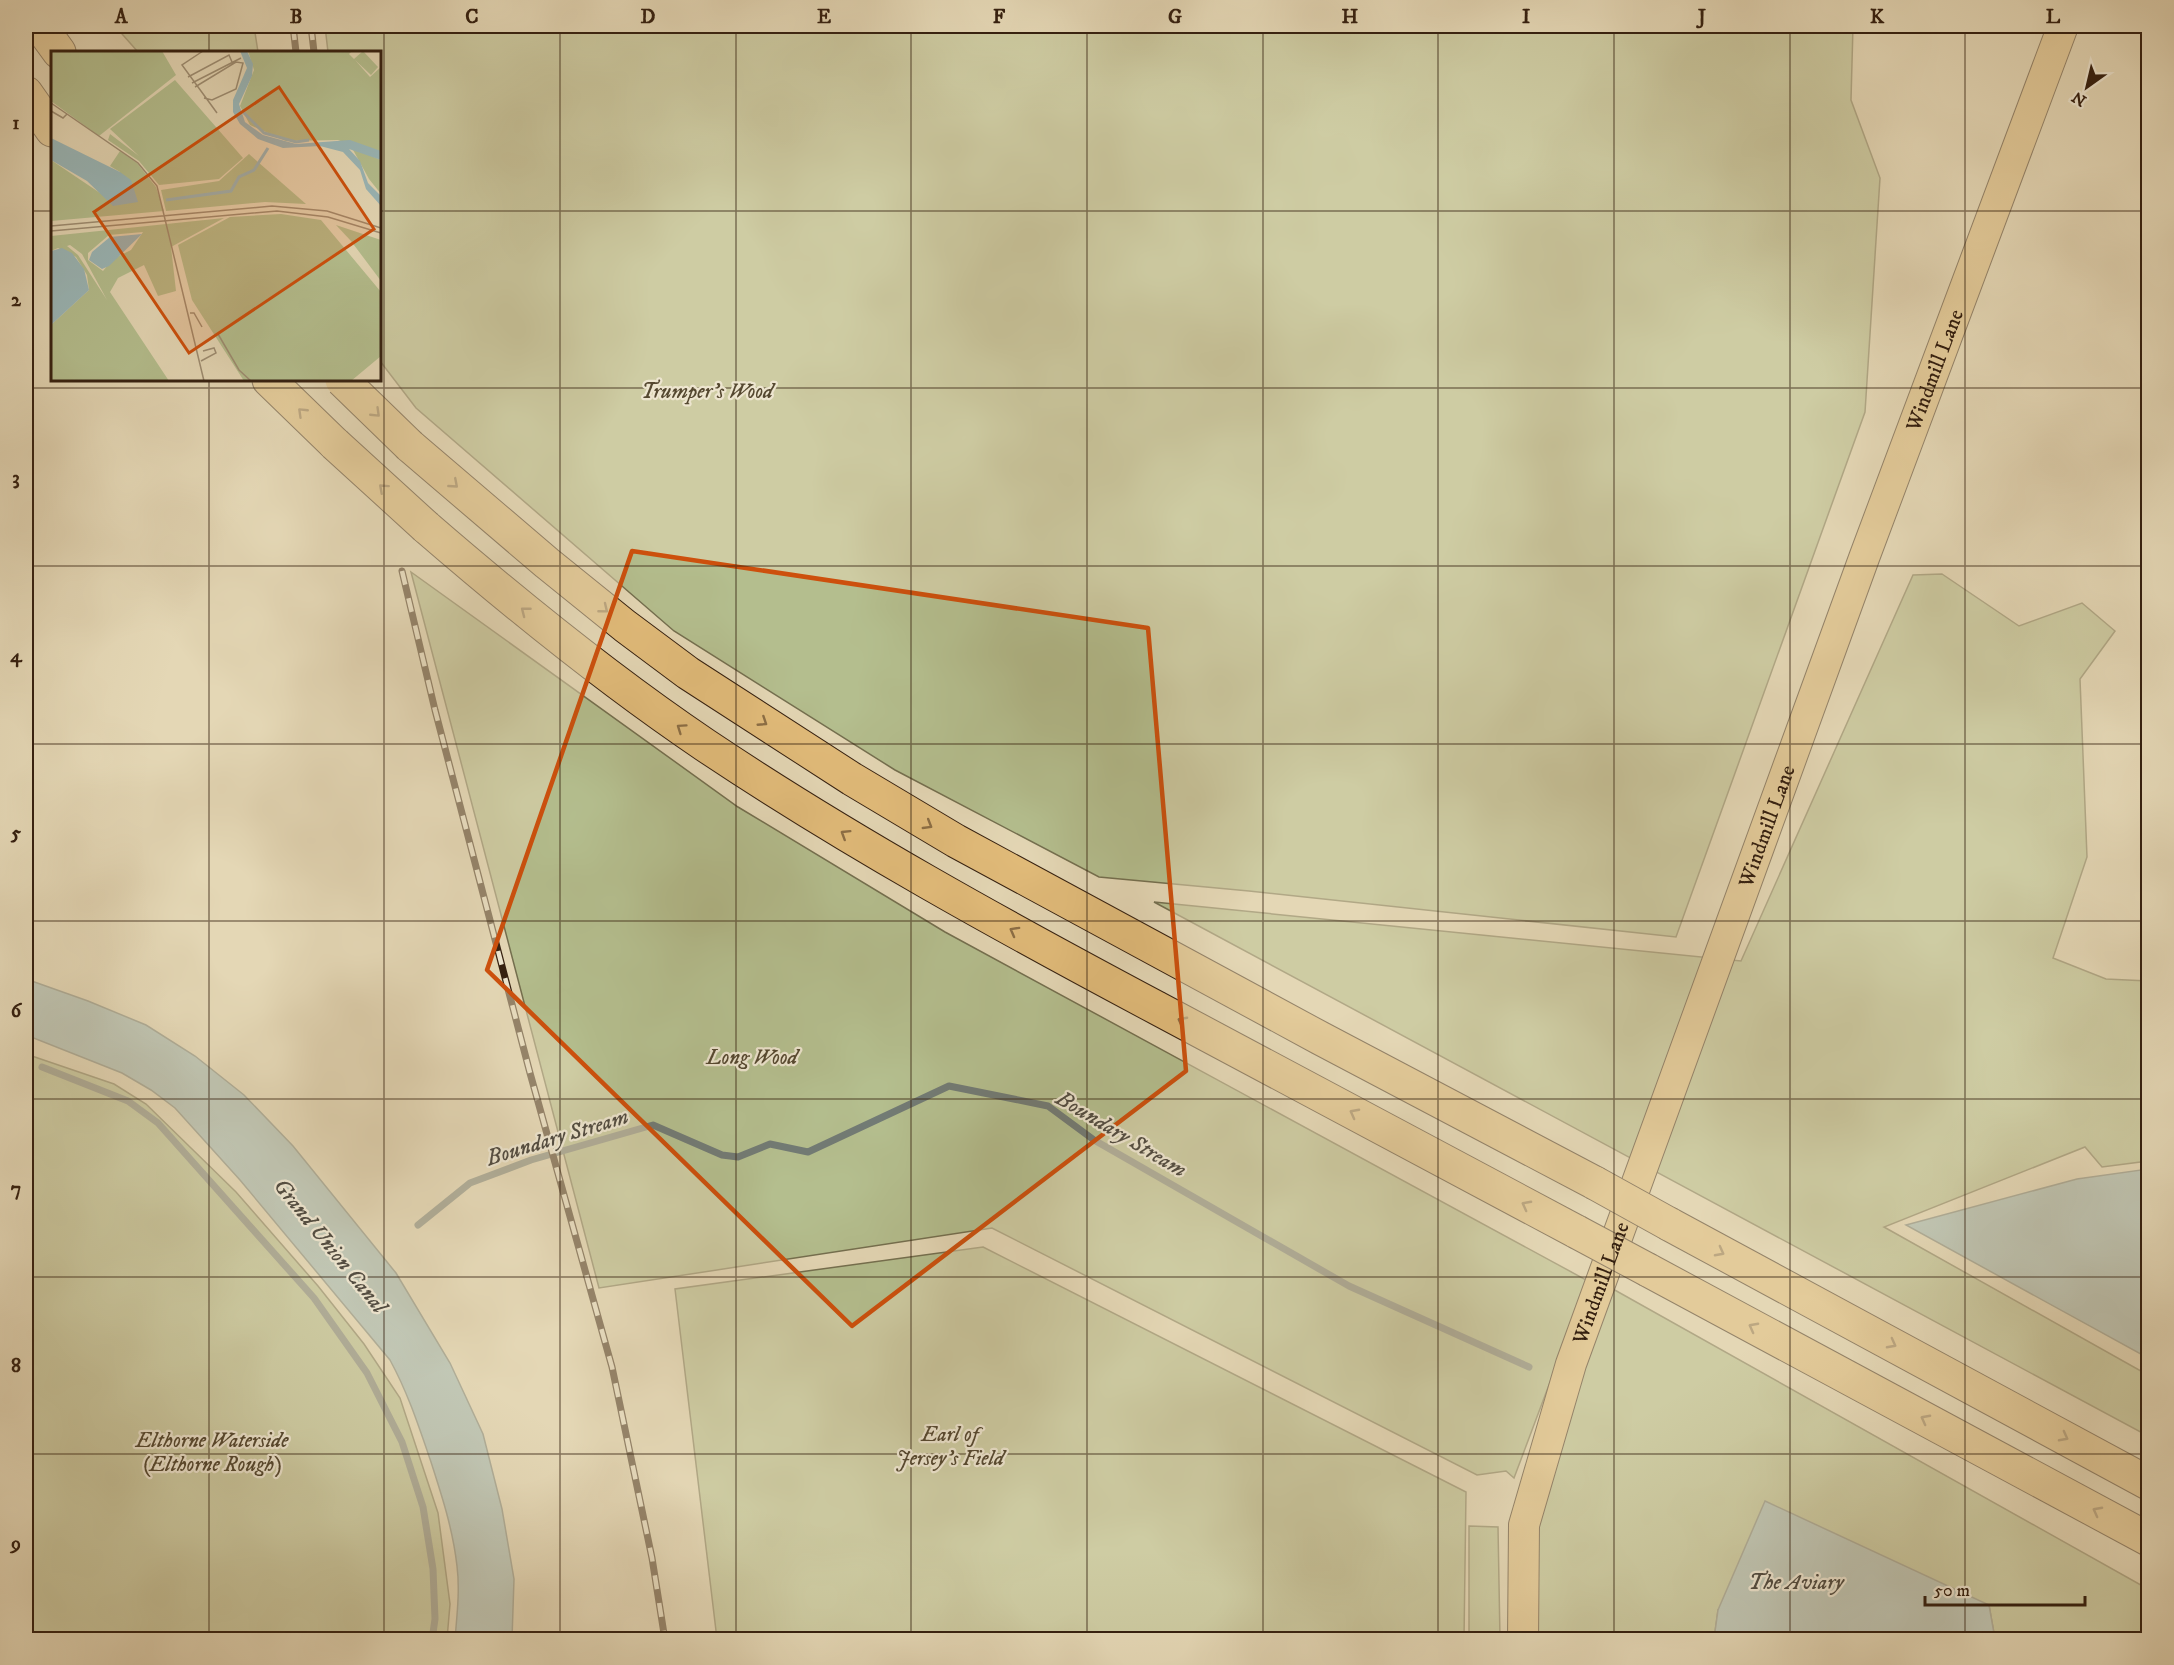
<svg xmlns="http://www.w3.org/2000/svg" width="2174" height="1665" font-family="'IM FELL DW Pica',serif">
	<rect width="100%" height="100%" fill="#e4d7b5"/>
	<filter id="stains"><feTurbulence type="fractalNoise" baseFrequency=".00333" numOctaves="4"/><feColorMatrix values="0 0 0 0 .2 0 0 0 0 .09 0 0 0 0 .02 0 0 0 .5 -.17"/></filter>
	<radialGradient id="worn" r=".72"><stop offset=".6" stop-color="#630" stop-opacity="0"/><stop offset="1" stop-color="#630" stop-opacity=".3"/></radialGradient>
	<path fill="#b4be8e" stroke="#746f4f" stroke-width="1.5" d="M 115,26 L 254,26 L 258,52 L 138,52 Z
		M 325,26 L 1853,26 L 1851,100 L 1880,178 L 1865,412 L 1676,937 L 1249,891 L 1099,877 L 895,770 L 674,631 L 416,408 L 380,361 L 380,52 L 328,52 Z
		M 411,572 L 738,807 L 945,932 L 1588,1281 L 1514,1478 L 1506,1471 L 1477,1475 L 992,1228 L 599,1288 Z
		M 1942,574 L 2019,626 L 2082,603 L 2115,631 L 2080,679 L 2087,857 L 2053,958 L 2106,979 L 2148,981 L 2148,1161 L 2102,1167 L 2085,1147 L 1884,1227 L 2148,1375 L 2148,1436 L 1154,902 L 1741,961 L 1913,575 Z
		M 26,1054 L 114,1084 L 146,1104 L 236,1192 L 318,1286 L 364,1344 L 400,1398 L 438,1513 L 450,1604 L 447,1639 L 26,1639 Z
		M 983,1247 L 1466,1492 L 1464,1639 L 717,1639 L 675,1289 Z
		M 1604,1284 L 2148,1589 L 2148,1639 L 1995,1639 L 1989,1605 L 1718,1610 L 1714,1639 L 1535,1639 L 1535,1524 Z
		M 1469,1526 L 1498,1527 L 1500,1639 L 1469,1639 Z"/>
	<path fill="#9ab7b8" stroke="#727b75" stroke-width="1.5" d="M 26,979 L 88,1001 L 146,1025 L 195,1056 L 244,1095 L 293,1146 L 396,1273 L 450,1363 L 483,1434 L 502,1509 L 514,1579 L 512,1639 L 455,1639 C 457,1615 460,1590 457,1566 C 453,1530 442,1496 431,1462 C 419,1427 408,1393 390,1360 L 240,1180 L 175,1108 L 151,1090 L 122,1073 L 26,1035 Z
		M 2148,1169 L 2148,1358 L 1906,1225 L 2077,1179 Z
		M 1765,1501 L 1989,1605 L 1995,1639 L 1714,1639 L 1718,1610 Z"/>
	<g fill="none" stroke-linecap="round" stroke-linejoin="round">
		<path stroke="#727b75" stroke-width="7" d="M 42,1067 L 128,1101 L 158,1123 L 314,1298 L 367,1373 L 402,1442 L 423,1507 L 433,1569 L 435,1619 L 432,1640
			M 418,1225 L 470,1183 L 531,1160 L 653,1125 L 722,1155 L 738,1157 L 770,1144 L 808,1152 L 949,1086 L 1048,1106 L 1094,1140 L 1349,1286 L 1529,1367"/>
		<defs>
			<g id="major">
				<path id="s1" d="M 1523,1640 L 1524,1525 L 1571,1364 L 1864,558 L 2063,26"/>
			</g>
			<path id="highway" d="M 40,26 L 59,52
				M 26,93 L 52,130
				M 269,380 L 335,444
				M 410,446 L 547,563 L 625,626 L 688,673 L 852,779 L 956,841 L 1320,1038 L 1595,1183
				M 426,527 C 515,604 607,679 705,745 C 850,842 1003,926 1157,1008 C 1297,1083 1437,1158 1577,1232
				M 1669,1224 L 2148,1483
				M 1648,1270 L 2148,1539"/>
		</defs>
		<use href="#major" stroke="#352010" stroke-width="32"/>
		<use href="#highway" stroke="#352010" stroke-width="35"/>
		<use href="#major" stroke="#e2bc7a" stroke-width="30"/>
		<use href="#highway" stroke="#e2bc7a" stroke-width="33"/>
		<defs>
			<path id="rail" d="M 293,26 L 296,52
				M 311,26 L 314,52
				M 402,571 L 435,710 L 530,1073 L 612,1367 L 652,1558 L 665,1640"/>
		</defs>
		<use href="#rail" stroke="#352010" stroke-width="7"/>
		<use href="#rail" stroke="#ede5cf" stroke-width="4.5" stroke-dasharray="14" stroke-linecap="butt"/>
		<defs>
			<path id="highway-bridge" d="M 342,380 L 410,446
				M 335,444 L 426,527
				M 1595,1183 L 1669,1224
				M 1577,1232 L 1648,1270"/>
		</defs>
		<use href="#highway-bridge" stroke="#352010" stroke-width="35" stroke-linecap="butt"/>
		<use href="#highway-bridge" stroke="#e2bc7a" stroke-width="33"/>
	</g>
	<defs><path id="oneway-chevron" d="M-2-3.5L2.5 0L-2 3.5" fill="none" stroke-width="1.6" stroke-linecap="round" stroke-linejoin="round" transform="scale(1.5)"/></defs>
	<g stroke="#8c6e45">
		<use href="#oneway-chevron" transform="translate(302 412) rotate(-136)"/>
		<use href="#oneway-chevron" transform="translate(376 413) rotate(44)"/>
		<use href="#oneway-chevron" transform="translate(454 484) rotate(41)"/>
		<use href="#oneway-chevron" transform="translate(383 488) rotate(-138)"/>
		<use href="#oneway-chevron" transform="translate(604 609) rotate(39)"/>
		<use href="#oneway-chevron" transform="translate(525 611) rotate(-142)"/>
		<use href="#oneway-chevron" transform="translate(763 722) rotate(33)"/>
		<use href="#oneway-chevron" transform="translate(681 728) rotate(-145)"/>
		<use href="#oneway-chevron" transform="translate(928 825) rotate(31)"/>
		<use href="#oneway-chevron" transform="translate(845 834) rotate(-148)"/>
		<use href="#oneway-chevron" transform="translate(1014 931) rotate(-151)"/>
		<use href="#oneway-chevron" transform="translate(1182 1021) rotate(-152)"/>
		<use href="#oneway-chevron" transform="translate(1354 1113) rotate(-152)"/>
		<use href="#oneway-chevron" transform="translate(1526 1205) rotate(-152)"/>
		<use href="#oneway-chevron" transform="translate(1720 1252) rotate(28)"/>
		<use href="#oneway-chevron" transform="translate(1753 1327) rotate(-152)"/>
		<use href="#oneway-chevron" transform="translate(1892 1344) rotate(28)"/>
		<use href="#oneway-chevron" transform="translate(1925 1419) rotate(-152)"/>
		<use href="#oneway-chevron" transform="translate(2064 1437) rotate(28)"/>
		<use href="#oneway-chevron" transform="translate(2097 1511) rotate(-152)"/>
	</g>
	<path d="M0 0H2174V1665H0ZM 632,551 L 1148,628 L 1186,1071 L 852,1326 L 487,970 Z" fill="#e4d7b5" fill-opacity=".55" fill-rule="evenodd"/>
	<path fill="none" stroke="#cd500d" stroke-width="4.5" stroke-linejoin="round" d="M 632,551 L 1148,628 L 1186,1071 L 852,1326 L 487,970 Z"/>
	<path fill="none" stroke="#352010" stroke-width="1.5" stroke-opacity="0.55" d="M 209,26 L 209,52M 384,26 L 384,1640M 560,26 L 560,1640M 736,26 L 736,1640M 911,26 L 911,1640M 1087,26 L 1087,1640M 1263,26 L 1263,1640M 1438,26 L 1438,1640M 1614,26 L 1614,1640M 1790,26 L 1790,1640M 1965,26 L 1965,1640M 26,211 L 52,211M 380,211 L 2148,211M 209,380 L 209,1640M 26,388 L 2148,388M 26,566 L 2148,566M 26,744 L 2148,744M 26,921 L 2148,921M 26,1099 L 2148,1099M 26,1277 L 2148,1277M 26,1454 L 2148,1454"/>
	<g text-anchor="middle" stroke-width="4.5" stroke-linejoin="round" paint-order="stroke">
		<g font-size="21" fill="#352010" stroke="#ede5cf">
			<text dy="7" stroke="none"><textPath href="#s1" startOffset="1341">Windmill Lane</textPath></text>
			<text dy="7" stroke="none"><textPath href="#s1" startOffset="855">Windmill Lane</textPath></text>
			<text dy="7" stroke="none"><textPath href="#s1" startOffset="369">Windmill Lane</textPath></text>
		</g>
		<g font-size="21" font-style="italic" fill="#554830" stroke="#ede5cf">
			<text x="707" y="398">Trumper's Wood</text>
			<text x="752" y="1064">Long Wood</text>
			<text x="950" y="1441">Earl of<tspan x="950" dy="24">Jersey's Field</tspan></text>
			<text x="212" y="1447">Elthorne Waterside<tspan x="212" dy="24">(Elthorne Rough)</tspan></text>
		</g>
		<g font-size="22" font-style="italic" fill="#534d42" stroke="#ede5cf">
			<text transform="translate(1122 1133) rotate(31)" y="8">Boundary Stream</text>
			<text transform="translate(557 1136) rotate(-17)" y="8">Boundary Stream</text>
			<text transform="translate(331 1245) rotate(51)" y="8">Grand Union Canal</text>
			<text x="1796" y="1589">The Aviary</text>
		</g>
	</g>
	<g transform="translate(51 51)">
		<rect width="330" height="330" fill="#e4d7b5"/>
		<path d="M 0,0 L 111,0 L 125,24 L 48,85 L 0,50 ZM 197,0 L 301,0 L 298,3 L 303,8 L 312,0 L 327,16 L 320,24 L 304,9 L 319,26 L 330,16 L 330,105 L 287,89 L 235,90 L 199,74 L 189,55 L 203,19 ZM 124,29 L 192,107 L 168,128 L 108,134 L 88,110 L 57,89 L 59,83 L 88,105 L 59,78 ZM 301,97 L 330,109 L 330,143 L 318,128 ZM 69,100 L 86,112 L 105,136 L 113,160 L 0,170 L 0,109 L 49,142 L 69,121 L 59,115 ZM 198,103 L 255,153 L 214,151 L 115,160 L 110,139 L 168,130 ZM 230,163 L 270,169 L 330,241 L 330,305 L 300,330 L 193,330 L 141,249 L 127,194 L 179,166 ZM 173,167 L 120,196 L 125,240 L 107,245 L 93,214 L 67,227 L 59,241 L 118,330 L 0,330 L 0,274 L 38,239 L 36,224 L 25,206 L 7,197 L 0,200 L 0,185 ZM 92,181 L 80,199 L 62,208 L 52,220 L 37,209 L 37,202 L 58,184 ZM 19,194 L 31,203 L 56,249 L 27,204 L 16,195 ZM 285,174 L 330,189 L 330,230 L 300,190 Z" fill="#b4be8e" fill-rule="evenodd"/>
		<path d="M 189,0 L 196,0 L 202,13 L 201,25 L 188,53 L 194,71 L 212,84 L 245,93 L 299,89 L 330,100 L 330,109 L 298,98 L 309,110 L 317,132 L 330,145 L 330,155 L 315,138 L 309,119 L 292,101 L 269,95 L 232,97 L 207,88 L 189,73 L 182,61 L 182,49 L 196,17 ZM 0,87 L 69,121 L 80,129 L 87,151 L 62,155 L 36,130 L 0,109 ZM 91,183 L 58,215 L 51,218 L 38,209 L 41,201 L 59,186 ZM 11,197 L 21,202 L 33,218 L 38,239 L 0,274 L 0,200 Z" fill="#9ab7b8"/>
		<path fill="none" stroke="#9ab7b8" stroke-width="3" d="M 191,60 L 213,82 L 245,91 L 258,89M 115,149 L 180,140 L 188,126 L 203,119 L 217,97"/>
		<path fill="none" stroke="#9e8e73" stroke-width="1.5" d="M 152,0 L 131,14 L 166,62M 137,26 L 178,4 L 181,11M 141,32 L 190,7M 144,36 L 185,11 L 192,12 L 185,38 L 161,49 L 153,47M 0,52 L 87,112 L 106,135 L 153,330M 0,60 L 12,67 L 16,63M 0,175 L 221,155 L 276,160 L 330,177M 0,180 L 226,160 L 277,166 L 330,182M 139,262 L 143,262 L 151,276M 167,283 L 188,319 L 200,330M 150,310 L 165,302 L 163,297 L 152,300"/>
		<path fill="#cd500d" fill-opacity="0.15" stroke="#cd500d" stroke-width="3" d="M 228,36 L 323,178 L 138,302 L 43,161 Z"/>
		<rect width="330" height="330" fill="none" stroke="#352010" stroke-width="3"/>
	</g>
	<rect width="2174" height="1665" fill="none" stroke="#e4d7b5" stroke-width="66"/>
	<g transform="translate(2087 87) rotate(214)" stroke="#ede5cf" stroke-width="4.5" paint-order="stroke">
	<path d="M0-4.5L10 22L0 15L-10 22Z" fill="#352010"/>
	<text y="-9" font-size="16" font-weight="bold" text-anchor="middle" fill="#352010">N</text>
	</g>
	<path d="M1925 1596v9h160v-9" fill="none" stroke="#352010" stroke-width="3"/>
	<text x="1934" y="1596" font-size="18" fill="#352010" stroke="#ede5cf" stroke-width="4.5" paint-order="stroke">50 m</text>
	<rect x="33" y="33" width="2108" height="1599" fill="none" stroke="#352010" stroke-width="2"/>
	<g font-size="20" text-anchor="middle" font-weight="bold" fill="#352010">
		<text x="121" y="23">A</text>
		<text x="296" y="23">B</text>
		<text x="472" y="23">C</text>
		<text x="648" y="23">D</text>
		<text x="824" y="23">E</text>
		<text x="999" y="23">F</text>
		<text x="1175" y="23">G</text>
		<text x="1350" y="23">H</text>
		<text x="1526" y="23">I</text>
		<text x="1702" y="23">J</text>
		<text x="1877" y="23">K</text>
		<text x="2053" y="23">L</text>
		<text x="16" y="129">1</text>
		<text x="16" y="306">2</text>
		<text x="16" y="484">3</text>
		<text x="16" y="662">4</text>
		<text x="16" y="839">5</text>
		<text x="16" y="1017">6</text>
		<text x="16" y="1195">7</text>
		<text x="16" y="1372">8</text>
		<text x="16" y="1550">9</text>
	</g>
	<rect width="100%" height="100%" filter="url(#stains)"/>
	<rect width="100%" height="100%" fill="url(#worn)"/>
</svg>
